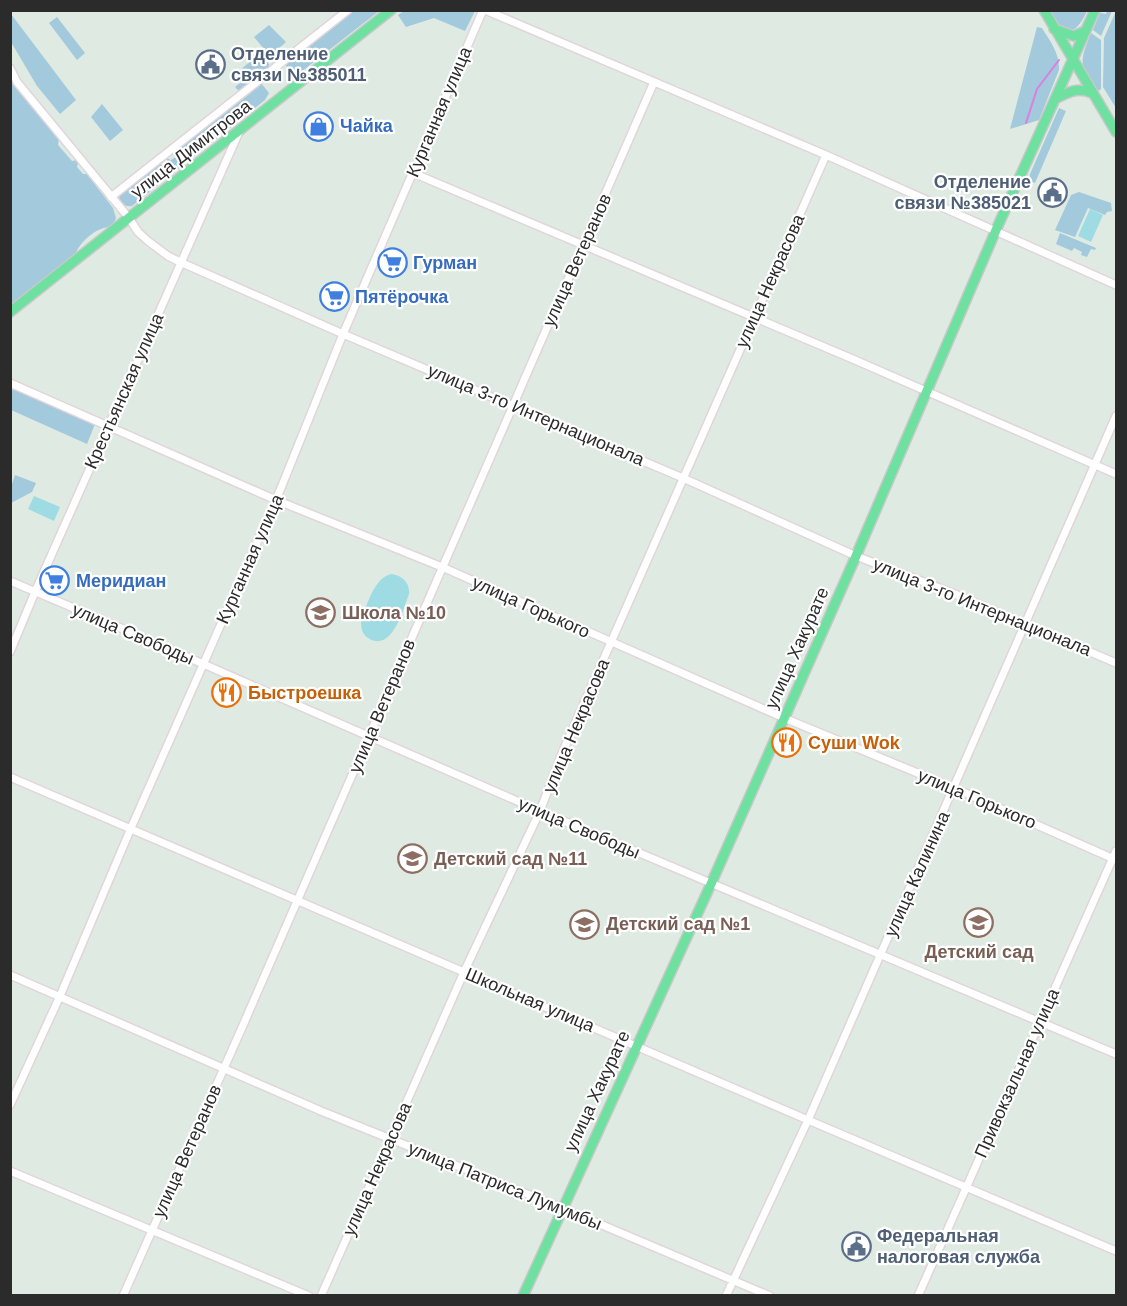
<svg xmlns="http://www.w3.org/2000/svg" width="1127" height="1306" font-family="Arial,sans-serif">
	<rect width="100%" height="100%" fill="#dfebe2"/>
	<path fill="#a2c9dc" d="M 353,11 L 379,11 L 301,72 L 292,75 L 285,64 Z
		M 404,11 L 404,10 L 475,11 L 465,31 L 434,18 L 406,27 L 398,15 Z
		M 1049,11 L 1087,11 C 1074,39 1064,35 1049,11 Z
		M 1107,11 L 1112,11 L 1101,36 L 1093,30 L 1100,13 L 1106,14 Z
		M 1116,11 L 1116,108 L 1103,87 L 1104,38 Z
		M 11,14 L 76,100 L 60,114 L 37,86 L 11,42 Z
		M 57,17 L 85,53 L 77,60 L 49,23 Z
		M 269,25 L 286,42 L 270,56 L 254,37 Z
		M 1037,27 L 1042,28 C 1050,41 1060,54 1059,70 L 1039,120 L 1010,129 Z
		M 1091,33 L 1101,40 L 1101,89 L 1097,92 C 1079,65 1079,63 1091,33 Z
		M 260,53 L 269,64 L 269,69 L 240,92 L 235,87 L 245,79 L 239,71 Z
		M 10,81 L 59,138 L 58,145 L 72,161 L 76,160 L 78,163 L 77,167 L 83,174 L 87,174 L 113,208 L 116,218 C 112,228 109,226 101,229 C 92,232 79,244 76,253 L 11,305 Z
		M 261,83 L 269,93 L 265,100 L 132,206 C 126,207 120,204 119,198 L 121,193 L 159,163 L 163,166 L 168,163 L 166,158 L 171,160 L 177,156 L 175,151 Z
		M 102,104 L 123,130 L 110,141 L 91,117 Z
		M 1059,108 L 1066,111 L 1035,183 L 1029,181 L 1030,174 Z
		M 1079,192 L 1111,203 L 1112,211 L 1107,212 L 1105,215 L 1088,208 L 1075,237 L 1055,230 L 1071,195 Z
		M 1060,233 L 1096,248 L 1095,250 L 1091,249 L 1087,257 L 1081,255 L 1082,252 L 1074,248 L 1072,251 L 1056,244 Z
		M 15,389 L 95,424 L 87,444 L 11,410 L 11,391 Z
		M 15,475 L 36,483 L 32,492 L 11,503 L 11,487 Z"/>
	<path fill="#9fdbe2" d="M 1090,209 L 1103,215 L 1091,242 L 1078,236 Z
		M 34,496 L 60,507 L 54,521 L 28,509 Z
		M 392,574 C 403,576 410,583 409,594 C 403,610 392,653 368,638 C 362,634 361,628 361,621 C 367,605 374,577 392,574 Z"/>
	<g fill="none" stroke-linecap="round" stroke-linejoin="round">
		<path stroke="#db7ee2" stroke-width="2" d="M 1026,123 L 1037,89 L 1059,60"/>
		<defs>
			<path id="minor" d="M 485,10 L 826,155 L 1116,285
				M 10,68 L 17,82 L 129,218 L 138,232 L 148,241 L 168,256 L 180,262 L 343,334 L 683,478 L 856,556 L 955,594 L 1116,663
				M 413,173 L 855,360 L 1116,474
				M 111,197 L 348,10
				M 10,383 L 276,500 L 442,567 L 784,718 L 954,788 L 1116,860
				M 10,581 L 121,628 L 540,811 L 1116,1054
				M 10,652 L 35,592 L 239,132
				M 10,777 L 808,1120 L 1116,1251
				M 10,975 L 321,1111 L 562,1208 L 770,1296
				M 10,1105 L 60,996 L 131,828 L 281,488 L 343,334 L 483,10
				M 10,1171 L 309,1296
				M 123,1296 L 244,1023 L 654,82
				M 321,1296 L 464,972 L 540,811 L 563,751 L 826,155
				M 726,1296 L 808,1120 L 1116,416
				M 918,1296 L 1116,851"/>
			<path id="major" d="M 1044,10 L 1116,132
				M 1054,29 L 1074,36 L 1085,31
				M 1055,99 C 1068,92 1077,87 1092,93
				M 10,312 L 391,10
				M 523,1296 L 711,884 L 856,556 L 996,230 L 1095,10"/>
		</defs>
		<use href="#minor" stroke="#e2d4db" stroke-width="10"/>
		<use href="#major" stroke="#c8c8c8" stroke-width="12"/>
		<use href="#minor" stroke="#fff" stroke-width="7"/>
		<use href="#major" stroke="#6ee1a0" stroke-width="9"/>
	</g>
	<defs>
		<symbol id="civic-ring" viewBox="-11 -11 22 22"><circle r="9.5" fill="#fff" stroke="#5c6f8a" stroke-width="1.5"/><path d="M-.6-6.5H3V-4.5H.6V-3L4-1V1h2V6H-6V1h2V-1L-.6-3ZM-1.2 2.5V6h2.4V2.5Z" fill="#5c6f8a"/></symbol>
		<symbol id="shop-ring" viewBox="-11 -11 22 22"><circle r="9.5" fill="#fff" stroke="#3f7fe0" stroke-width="1.5"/><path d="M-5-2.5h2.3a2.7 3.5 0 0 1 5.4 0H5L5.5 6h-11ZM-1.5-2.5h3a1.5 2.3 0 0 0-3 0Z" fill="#3f7fe0"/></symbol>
		<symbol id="supermarket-ring" viewBox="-11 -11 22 22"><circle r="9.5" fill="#fff" stroke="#3f7fe0" stroke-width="1.5"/><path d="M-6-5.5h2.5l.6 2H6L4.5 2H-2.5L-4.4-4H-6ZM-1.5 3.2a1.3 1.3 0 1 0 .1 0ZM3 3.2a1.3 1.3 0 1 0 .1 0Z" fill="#3f7fe0"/></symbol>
		<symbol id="school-ring" viewBox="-11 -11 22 22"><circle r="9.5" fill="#fff" stroke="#8d6e63" stroke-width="1.5"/><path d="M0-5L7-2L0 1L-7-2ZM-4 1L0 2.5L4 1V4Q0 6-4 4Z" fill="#8d6e63"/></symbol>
		<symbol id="restaurant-ring" viewBox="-11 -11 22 22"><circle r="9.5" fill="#fff" stroke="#e8710a" stroke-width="1.5"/><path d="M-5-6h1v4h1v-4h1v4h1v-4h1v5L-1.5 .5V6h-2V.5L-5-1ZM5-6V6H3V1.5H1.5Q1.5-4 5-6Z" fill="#e8710a"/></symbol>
	</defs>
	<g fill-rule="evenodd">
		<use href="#civic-ring" x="194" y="48" width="33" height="33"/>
		<use href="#shop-ring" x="302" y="110" width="33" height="33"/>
		<use href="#civic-ring" x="1036" y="176" width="33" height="33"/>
		<use href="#supermarket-ring" x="376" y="246" width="33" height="33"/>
		<use href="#supermarket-ring" x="318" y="280" width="33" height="33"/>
		<use href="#supermarket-ring" x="38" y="564" width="33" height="33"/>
		<use href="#school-ring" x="304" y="596" width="33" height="33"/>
		<use href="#restaurant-ring" x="210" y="676" width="33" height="33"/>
		<use href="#restaurant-ring" x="770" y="726" width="33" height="33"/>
		<use href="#school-ring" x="396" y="842" width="33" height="33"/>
		<use href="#school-ring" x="962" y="906" width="33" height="33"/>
		<use href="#school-ring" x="568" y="908" width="33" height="33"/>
		<use href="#civic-ring" x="840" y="1230" width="33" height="33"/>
	</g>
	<g text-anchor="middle" stroke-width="4.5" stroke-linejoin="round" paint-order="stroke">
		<g font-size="18" font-weight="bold" fill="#4e5e75" stroke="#fff" text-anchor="start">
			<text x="231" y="60">Отделение<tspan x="231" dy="21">связи №385011</tspan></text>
			<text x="1031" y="188" text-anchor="end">Отделение<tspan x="1031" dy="21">связи №385021</tspan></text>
			<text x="877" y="1242">Федеральная<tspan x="877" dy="21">налоговая служба</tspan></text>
		</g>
		<g font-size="18" fill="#2b2b2b" stroke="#fff">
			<text transform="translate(439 112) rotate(-67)" y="6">Курганная улица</text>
			<text transform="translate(191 149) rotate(-38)" y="6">улица Димитрова</text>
			<text transform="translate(577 260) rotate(-66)" y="6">улица Ветеранов</text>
			<text transform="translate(770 281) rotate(-66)" y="6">улица Некрасова</text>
			<text transform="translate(124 391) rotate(-66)" y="6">Крестьянская улица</text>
			<text transform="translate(536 415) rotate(23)" y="6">улица 3-го Интернационала</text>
			<text transform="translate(250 559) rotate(-66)" y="6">Курганная улица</text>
			<text transform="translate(531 607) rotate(24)" y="6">улица Горького</text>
			<text transform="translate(982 607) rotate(22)" y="6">улица 3-го Интернационала</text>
			<text transform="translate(133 634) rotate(23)" y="6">улица Свободы</text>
			<text transform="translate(797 648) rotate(-66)" y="6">улица Хакурате</text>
			<text transform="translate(382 706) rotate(-67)" y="6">улица Ветеранов</text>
			<text transform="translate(576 726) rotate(-67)" y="6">улица Некрасова</text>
			<text transform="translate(977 799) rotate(23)" y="6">улица Горького</text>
			<text transform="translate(579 828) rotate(23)" y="6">улица Свободы</text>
			<text transform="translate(917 874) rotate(-66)" y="6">улица Калинина</text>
			<text transform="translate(530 1000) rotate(23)" y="6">Школьная улица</text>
			<text transform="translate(1017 1073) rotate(-66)" y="6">Привокзальная улица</text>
			<text transform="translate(597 1091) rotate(-65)" y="6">улица Хакурате</text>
			<text transform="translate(187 1151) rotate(-66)" y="6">улица Ветеранов</text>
			<text transform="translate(377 1169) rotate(-66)" y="6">улица Некрасова</text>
			<text transform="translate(505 1186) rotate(22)" y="6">улица Патриса Лумумбы</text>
		</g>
		<g font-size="18" font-weight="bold" fill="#366cbe" stroke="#fff" text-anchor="start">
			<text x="340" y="132">Чайка</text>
			<text x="413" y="269">Гурман</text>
			<text x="355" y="303">Пятёрочка</text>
			<text x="76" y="587">Меридиан</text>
		</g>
		<g font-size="18" font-weight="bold" fill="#785e54" stroke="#fff" text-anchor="start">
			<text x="342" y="619">Школа №10</text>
			<text x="434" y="865">Детский сад №11</text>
			<text x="606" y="930">Детский сад №1</text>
			<text x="979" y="958" text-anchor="middle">Детский сад</text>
		</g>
		<g font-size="18" font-weight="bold" fill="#c56008" stroke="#fff" text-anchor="start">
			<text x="248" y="699">Быстроешка</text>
			<text x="808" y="749">Суши Wok</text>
		</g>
	</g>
	<rect width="1127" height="1306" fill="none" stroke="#2b2b2b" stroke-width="24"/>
</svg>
